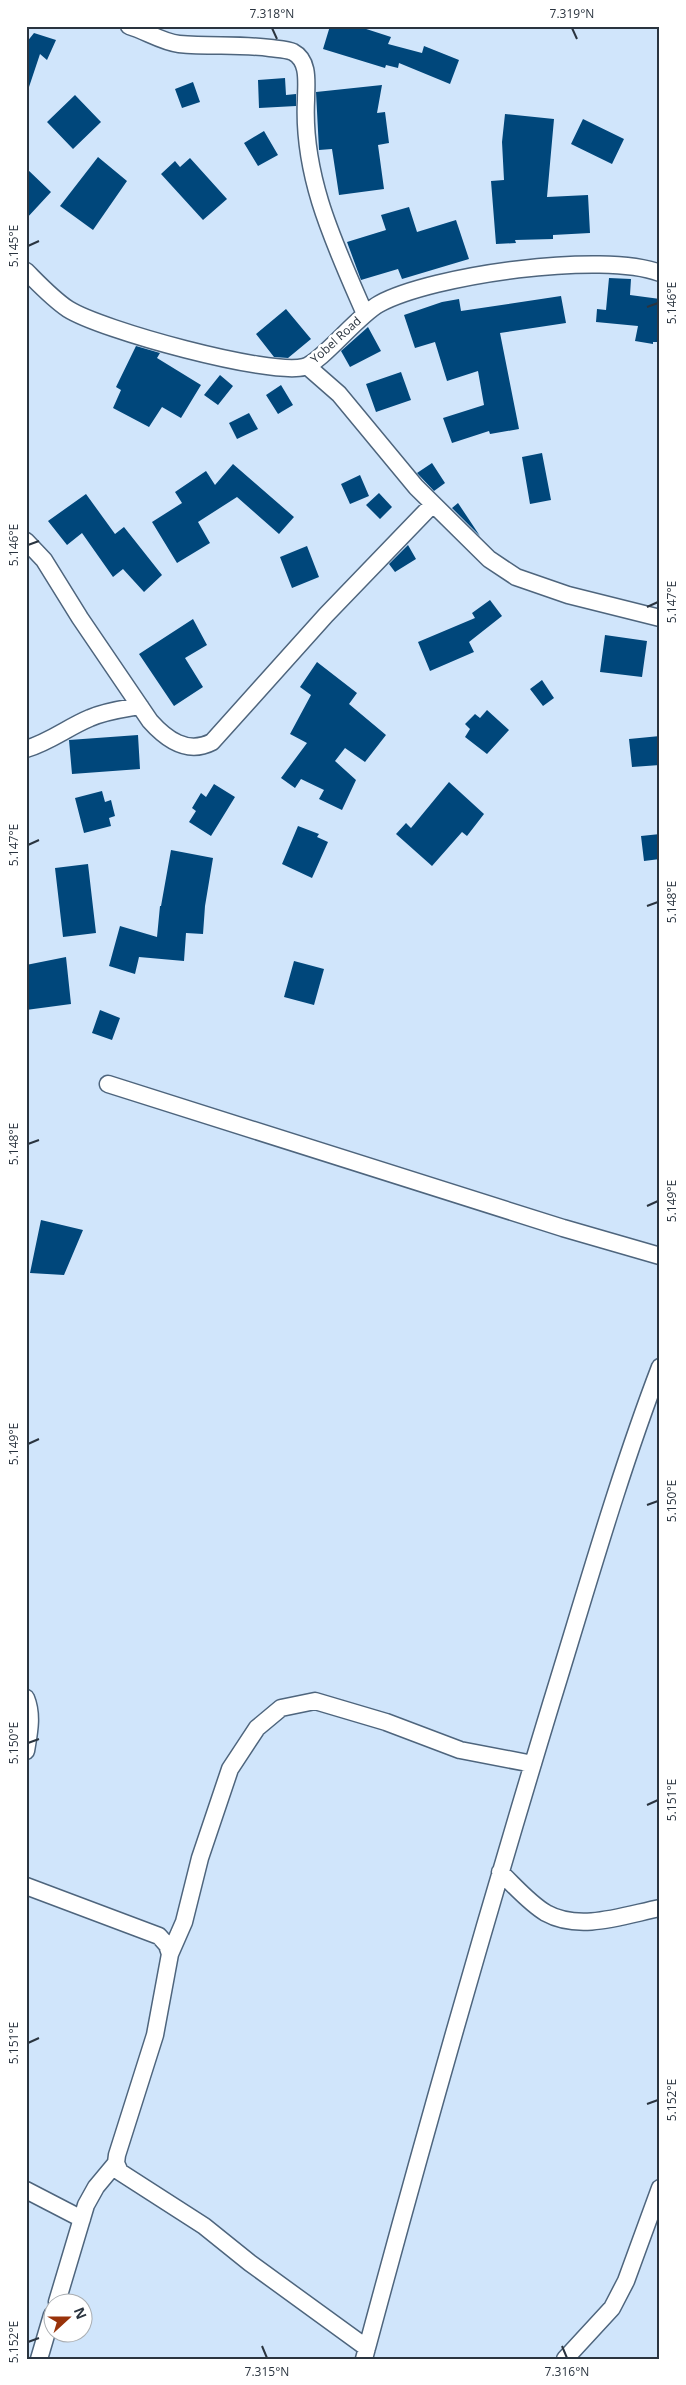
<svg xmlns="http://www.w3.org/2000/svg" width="686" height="2385" font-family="'Open Sans',sans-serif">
	<rect width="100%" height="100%" fill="#d0e5fb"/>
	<path fill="#00477b" d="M 330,26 L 357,26 L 391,37 L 388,44 L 422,53 L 424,46 L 459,60 L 450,84 L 399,63 L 398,68 L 386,65 L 385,68 L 323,49 Z
		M 34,33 L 56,40 L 47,60 L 40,54 L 29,87 L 26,86 L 26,43 Z
		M 285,78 L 286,95 L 296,94 L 296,106 L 259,108 L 258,80 Z
		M 193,82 L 200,102 L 182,108 L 175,89 Z
		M 382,85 L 377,113 L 385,112 L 389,143 L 378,145 L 384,189 L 339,195 L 332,149 L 319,150 L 316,92 Z
		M 75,95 L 101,122 L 73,149 L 47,122 Z
		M 505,114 L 554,119 L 547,197 L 588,195 L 590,233 L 553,235 L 553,239 L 515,240 L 516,243 L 496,244 L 491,181 L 504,180 L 502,142 Z
		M 583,119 L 624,139 L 612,164 L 571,144 Z
		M 264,131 L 278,155 L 258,166 L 244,143 Z
		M 98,157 L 127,181 L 93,230 L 60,206 Z
		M 190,158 L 227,199 L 203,220 L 161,174 L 175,161 L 180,167 Z
		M 26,168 L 51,192 L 26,219 Z
		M 409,207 L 417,232 L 456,220 L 469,259 L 402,279 L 398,269 L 361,280 L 347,242 L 386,230 L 381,215 Z
		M 609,278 L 631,279 L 630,295 L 660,299 L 660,342 L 653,342 L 653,344 L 635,341 L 638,326 L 596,322 L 597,309 L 606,310 Z
		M 561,296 L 566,323 L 500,333 L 519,429 L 490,434 L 489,431 L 452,443 L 443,418 L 484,405 L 478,371 L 447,381 L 435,342 L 415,348 L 404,315 L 442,302 L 459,299 L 461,311 Z
		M 286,309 L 311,339 L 288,358 L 274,357 L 256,334 Z
		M 368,327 L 381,351 L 350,367 L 341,351 Z
		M 136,346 L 160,353 L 157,358 L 201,385 L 181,418 L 162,407 L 149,427 L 113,408 L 121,390 L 116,387 Z
		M 401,372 L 411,400 L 376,412 L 366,384 Z
		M 220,375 L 233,386 L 218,405 L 204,395 Z
		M 281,385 L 293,405 L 278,414 L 266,395 Z
		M 249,413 L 258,429 L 237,439 L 229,423 Z
		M 542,453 L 551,500 L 530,504 L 522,457 Z
		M 432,463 L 445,483 L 434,491 L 417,473 Z
		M 233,464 L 294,517 L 279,534 L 237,497 L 198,522 L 210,543 L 177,563 L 152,522 L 182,503 L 175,492 L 206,471 L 215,485 Z
		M 360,475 L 369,496 L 350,504 L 341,484 Z
		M 379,493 L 392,507 L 380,519 L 366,505 Z
		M 86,494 L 115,534 L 124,527 L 162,575 L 144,592 L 123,569 L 113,577 L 82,533 L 67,545 L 48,521 Z
		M 458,503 L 480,536 L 452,508 Z
		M 408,545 L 416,559 L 395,572 L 389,564 Z
		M 307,546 L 319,577 L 292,588 L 280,557 Z
		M 490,600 L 502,616 L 469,642 L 474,652 L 430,671 L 418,642 L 475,618 L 472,613 Z
		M 193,619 L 207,645 L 185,658 L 203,687 L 174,706 L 139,654 Z
		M 605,635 L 647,641 L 642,677 L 600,672 Z
		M 317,662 L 357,693 L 349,704 L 386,735 L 365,762 L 345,748 L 335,761 L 356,780 L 342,810 L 319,799 L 324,790 L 301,779 L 295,788 L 281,778 L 307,743 L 290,734 L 311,695 L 300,687 Z
		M 542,680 L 554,698 L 543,706 L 530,689 Z
		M 487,710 L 509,730 L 487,754 L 465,737 L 470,729 L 465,724 L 475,714 L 480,718 Z
		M 138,735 L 140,769 L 72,774 L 69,740 Z
		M 660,736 L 660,765 L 632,767 L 629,739 Z
		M 449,782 L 484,814 L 467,836 L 462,832 L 432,866 L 396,834 L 406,823 L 411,828 Z
		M 214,784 L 235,797 L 211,836 L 189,822 L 196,811 L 192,808 L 201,793 L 206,797 Z
		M 102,791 L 105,802 L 111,800 L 115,816 L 109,818 L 111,826 L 84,833 L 75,798 Z
		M 298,826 L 319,834 L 317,837 L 328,842 L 312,878 L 282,864 Z
		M 660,834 L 660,859 L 644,861 L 641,836 Z
		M 171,850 L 213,858 L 205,906 L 203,934 L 186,933 L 184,961 L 139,957 L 135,974 L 109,966 L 120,926 L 157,937 L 160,906 L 161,906 Z
		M 88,864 L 96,933 L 63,937 L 55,868 Z
		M 66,957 L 71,1004 L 26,1010 L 26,965 Z
		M 294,961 L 324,969 L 314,1005 L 284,997 Z
		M 100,1010 L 120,1018 L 112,1040 L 92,1033 Z
		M 41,1220 L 83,1230 L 64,1275 L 30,1273 Z"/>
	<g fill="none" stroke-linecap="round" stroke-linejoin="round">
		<defs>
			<path id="street" d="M 129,26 C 146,31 162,42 179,44 C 210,47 240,44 270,48 C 277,49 287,49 293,52 C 310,61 306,84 306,100 C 302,177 335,245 365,314
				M 26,271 C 40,285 53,299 68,309 C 101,330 269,376 304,367 C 322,362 357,316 379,304 C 432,275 603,251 660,273
				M 307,366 L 339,394 L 416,487 L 489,559 L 516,577 L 568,595 L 660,618
				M 26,541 L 44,560 L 80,618 L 150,721 C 166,739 187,755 212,742 L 326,615 L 433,504
				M 26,749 C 50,742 68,727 90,718 C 106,711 123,709 140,706
				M 108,1084 L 563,1228 L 660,1256
				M 26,1698 C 33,1715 29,1733 26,1751
				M 500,1872 C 514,1885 529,1903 546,1913 C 580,1932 625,1915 660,1908
				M 26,1886 L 159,1936 L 167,1945 L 170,1954 L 155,2035 L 117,2155 L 116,2163 L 120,2172 L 204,2226 L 250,2263 L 367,2348
				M 170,1954 L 184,1922 L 200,1858 L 230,1769 L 257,1728 L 281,1708 L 315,1701 L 386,1722 L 460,1750 L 533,1764
				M 26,2190 L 82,2219
				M 57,2302 L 86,2205 L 96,2187 L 116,2163
				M 39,2359 L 52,2315
				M 364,2359 C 423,2139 485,1921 551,1704 C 586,1591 618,1477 660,1367
				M 565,2359 L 612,2308 L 626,2281 L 660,2188"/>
		</defs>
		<use href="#street" stroke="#4e657d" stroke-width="19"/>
		<use href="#street" stroke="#fff" stroke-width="16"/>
	</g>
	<path fill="none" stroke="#2a343f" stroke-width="2" d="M 272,28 L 277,39M 572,28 L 577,39M 28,246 L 39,241M 647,307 L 658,303M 28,545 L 39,541M 647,607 L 658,602M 28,845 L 39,840M 647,906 L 658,902M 28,1144 L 39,1140M 647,1206 L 658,1201M 28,1444 L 39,1439M 647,1505 L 658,1501M 28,1743 L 39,1739M 647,1805 L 658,1800M 28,2043 L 39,2038M 647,2104 L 658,2100M 28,2342 L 39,2338M 262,2346 L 267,2358M 562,2346 L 567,2358"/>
	<g text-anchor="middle" stroke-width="5" stroke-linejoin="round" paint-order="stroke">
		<g font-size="12" fill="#2a343f" stroke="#fff">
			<text transform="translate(336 340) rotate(-42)" y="4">Yobel Road</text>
		</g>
	</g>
	<rect width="686" height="2385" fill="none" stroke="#ffffff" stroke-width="55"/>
	<g transform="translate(68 2318) rotate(69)"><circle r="24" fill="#ffffff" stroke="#aaaeb2"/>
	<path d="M0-4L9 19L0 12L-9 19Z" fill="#99330a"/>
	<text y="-8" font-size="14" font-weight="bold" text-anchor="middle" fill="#2a343f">N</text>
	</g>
	<rect x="28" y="28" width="630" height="2330" fill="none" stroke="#2a343f" stroke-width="2"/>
	<g font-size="12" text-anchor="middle" fill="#2a343f">
		<text x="272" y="18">7.318°N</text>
		<text x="572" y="18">7.319°N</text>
		<text transform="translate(14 246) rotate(-90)" y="4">5.145°E</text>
		<text transform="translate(672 303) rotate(-90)" y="4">5.146°E</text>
		<text transform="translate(14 545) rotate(-90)" y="4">5.146°E</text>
		<text transform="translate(672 602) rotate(-90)" y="4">5.147°E</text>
		<text transform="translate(14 845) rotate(-90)" y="4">5.147°E</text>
		<text transform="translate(672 902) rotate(-90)" y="4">5.148°E</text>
		<text transform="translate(14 1144) rotate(-90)" y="4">5.148°E</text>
		<text transform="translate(672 1201) rotate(-90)" y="4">5.149°E</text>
		<text transform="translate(14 1444) rotate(-90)" y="4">5.149°E</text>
		<text transform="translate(672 1501) rotate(-90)" y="4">5.150°E</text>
		<text transform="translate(14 1743) rotate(-90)" y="4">5.150°E</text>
		<text transform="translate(672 1800) rotate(-90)" y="4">5.151°E</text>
		<text transform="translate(14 2043) rotate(-90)" y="4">5.151°E</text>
		<text transform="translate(672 2100) rotate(-90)" y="4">5.152°E</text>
		<text transform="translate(14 2342) rotate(-90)" y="4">5.152°E</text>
		<text x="267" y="2376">7.315°N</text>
		<text x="567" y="2376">7.316°N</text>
	</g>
</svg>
